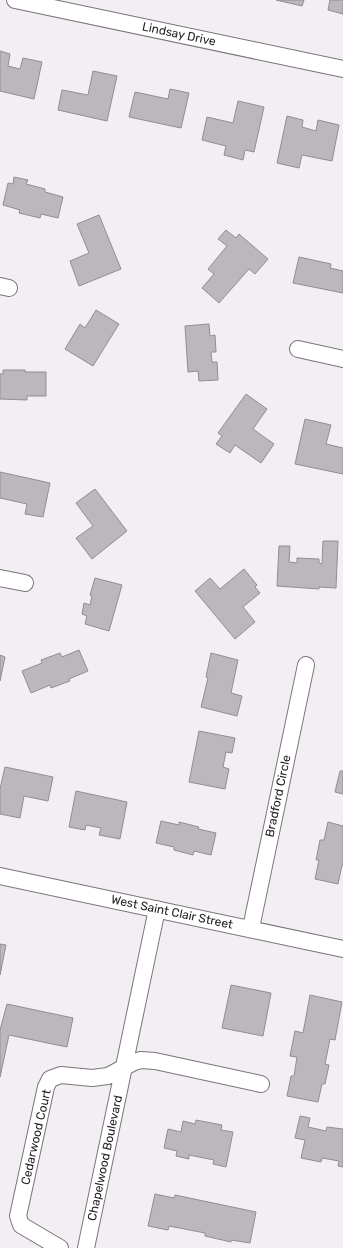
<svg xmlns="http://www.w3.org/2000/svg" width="343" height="1248" font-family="Rubik,sans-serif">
	<rect width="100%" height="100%" fill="#f3eef4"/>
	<path fill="#bbb7bc" stroke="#918d92" d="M 276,0 L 304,0 L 302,6 Z
		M 330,0 L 343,0 L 343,14 L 328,10 Z
		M 0,51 L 10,54 L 8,66 L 20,69 L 23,58 L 42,62 L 34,99 L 0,91 Z
		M 93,71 L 117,76 L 107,121 L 58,110 L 62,90 L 88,95 Z
		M 170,89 L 189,93 L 181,128 L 129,117 L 135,92 L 168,99 Z
		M 238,101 L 264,107 L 254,152 L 245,150 L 243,160 L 224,155 L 226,146 L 202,140 L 207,117 L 233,123 Z
		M 287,116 L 303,120 L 302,127 L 316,131 L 318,120 L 339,125 L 332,161 L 302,155 L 299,168 L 277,163 Z
		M 14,177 L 28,180 L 26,184 L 45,189 L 45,192 L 63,197 L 58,218 L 41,214 L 40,218 L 19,213 L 20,210 L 3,205 L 8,183 L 13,184 Z
		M 99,215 L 121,269 L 79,286 L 70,261 L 89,253 L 77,224 Z
		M 226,230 L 236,238 L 239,234 L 268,259 L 255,274 L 249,269 L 219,303 L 202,288 L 214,274 L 208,269 L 227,246 L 218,239 Z
		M 299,257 L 331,264 L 330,268 L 343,271 L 343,293 L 293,283 Z
		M 96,310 L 119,324 L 93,366 L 65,349 L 80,324 L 85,328 Z
		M 209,324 L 210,336 L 215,335 L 216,352 L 211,352 L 212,362 L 217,362 L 218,380 L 199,381 L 198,371 L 188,372 L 185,326 Z
		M 3,370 L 25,370 L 25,372 L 46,372 L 46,396 L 27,396 L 27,400 L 0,399 L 0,374 L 3,374 Z
		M 246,394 L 267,409 L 253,429 L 274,444 L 261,463 L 235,445 L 230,453 L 216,444 L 222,436 L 218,433 Z
		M 305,419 L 331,425 L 326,444 L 343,448 L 343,474 L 295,464 Z
		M 0,472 L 50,483 L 43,517 L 25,514 L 27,504 L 0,498 Z
		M 95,489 L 127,531 L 92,559 L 76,538 L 93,526 L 76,503 Z
		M 323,541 L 338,541 L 336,588 L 319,587 L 319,589 L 277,586 L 279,546 L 290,546 L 289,562 L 297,563 L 297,558 L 319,559 L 319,563 L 322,564 Z
		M 244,569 L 257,585 L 255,587 L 260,593 L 243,607 L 255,622 L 235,639 L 195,591 L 210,578 L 220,589 Z
		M 95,578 L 122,585 L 109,631 L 85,624 L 87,616 L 82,614 L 84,603 L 90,605 L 92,596 L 90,595 Z
		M 79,650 L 88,671 L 69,679 L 70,681 L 51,688 L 50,685 L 31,693 L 22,671 L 42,663 L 41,660 L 60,653 L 62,657 Z
		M 211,653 L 238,660 L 231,693 L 242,696 L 237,716 L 201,707 L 208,678 L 206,677 Z
		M 0,655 L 5,657 L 0,681 Z
		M 199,731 L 235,738 L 232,753 L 226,752 L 223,767 L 229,769 L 225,789 L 189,782 Z
		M 5,767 L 53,777 L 48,801 L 24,796 L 20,818 L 0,814 L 0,789 Z
		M 340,771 L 343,771 L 343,794 L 335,792 Z
		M 76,791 L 127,802 L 120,839 L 99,835 L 101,828 L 86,825 L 85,830 L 69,827 Z
		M 161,821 L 179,825 L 179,822 L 199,827 L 198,829 L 216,833 L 211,855 L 194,851 L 193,855 L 174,850 L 174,847 L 156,843 Z
		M 328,822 L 343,826 L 343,866 L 342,865 L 338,884 L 315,879 L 319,860 L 316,860 L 320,840 L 324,840 Z
		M 0,944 L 6,945 L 0,975 Z
		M 231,985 L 271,993 L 263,1036 L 222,1028 Z
		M 310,995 L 342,1002 L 335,1040 L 330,1039 L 325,1064 L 329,1065 L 325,1084 L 322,1084 L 318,1102 L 287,1096 L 291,1076 L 294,1076 L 297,1057 L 290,1056 L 295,1031 L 303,1033 Z
		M 7,1004 L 73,1018 L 67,1047 L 9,1035 L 0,1077 L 0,1030 Z
		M 300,1116 L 310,1118 L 308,1127 L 326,1131 L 327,1127 L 343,1129 L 343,1167 L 338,1166 L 339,1161 L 322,1158 L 321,1162 L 301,1158 L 305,1140 L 295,1138 Z
		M 196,1120 L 222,1125 L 221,1130 L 233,1132 L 226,1167 L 213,1164 L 214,1160 L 189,1155 L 189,1159 L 176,1156 L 177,1151 L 164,1148 L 168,1129 L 181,1132 L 183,1121 L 195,1124 Z
		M 155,1194 L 174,1198 L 175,1195 L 256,1212 L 250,1243 L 231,1240 L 231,1242 L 205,1236 L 205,1233 L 169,1226 L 168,1230 L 148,1226 Z"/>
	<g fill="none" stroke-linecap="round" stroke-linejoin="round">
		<defs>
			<path id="minor" d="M 15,0 L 343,69
				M 0,286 L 9,288
				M 298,349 L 343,359
				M 0,578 L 25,583
				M 0,876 L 343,949
				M 251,928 L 306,665
				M 60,1248 L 21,1225 L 18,1216 L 46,1087 L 50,1079 L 61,1075 L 92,1078 L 108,1076 L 134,1062 L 141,1060 L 155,1061 L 261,1084
				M 86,1248 L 157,909"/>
		</defs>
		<use href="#minor" stroke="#787478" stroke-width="18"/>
		<use href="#minor" stroke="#fff" stroke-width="16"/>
	</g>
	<g text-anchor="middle" stroke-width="3" stroke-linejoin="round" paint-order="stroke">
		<g font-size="12" fill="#232223" stroke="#fff">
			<text transform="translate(179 34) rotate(12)" y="4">Lindsay Drive</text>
			<text transform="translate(278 796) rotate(-78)" y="4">Bradford Circle</text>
			<text transform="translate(172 912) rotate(12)" y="4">West Saint Clair Street</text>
			<text transform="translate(36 1137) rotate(-77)" y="4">Cedarwood Court</text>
			<text transform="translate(105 1158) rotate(-78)" y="4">Chapelwood Boulevard</text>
		</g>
	</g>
</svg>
